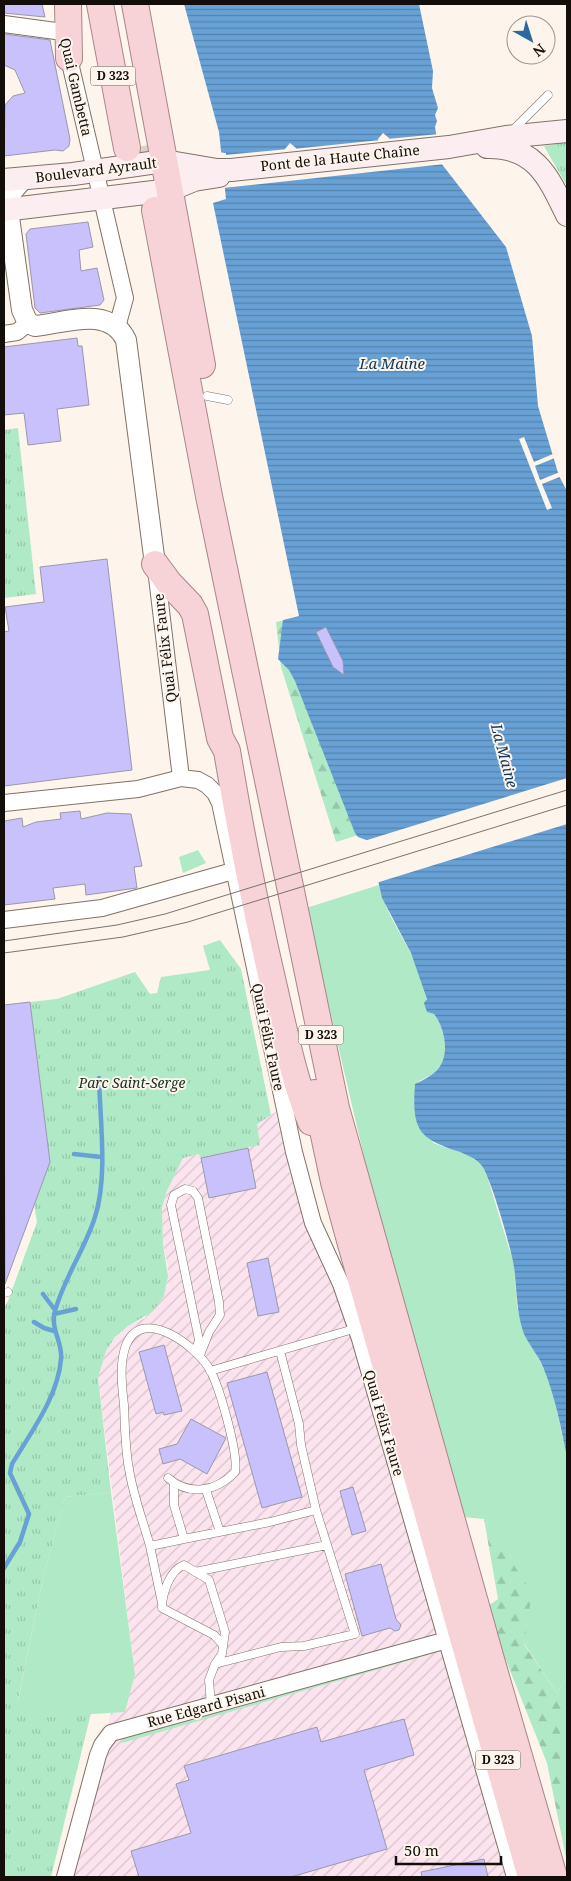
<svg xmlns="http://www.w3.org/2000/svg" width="571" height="1881" font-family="'Noto Serif',serif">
	<defs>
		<pattern id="industrial-furrows" width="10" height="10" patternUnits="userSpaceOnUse" patternTransform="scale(1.25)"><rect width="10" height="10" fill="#fce4ef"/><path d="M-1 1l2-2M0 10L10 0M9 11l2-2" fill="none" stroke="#d7c2cc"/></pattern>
		<pattern id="forest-firs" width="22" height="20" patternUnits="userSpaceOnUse" patternTransform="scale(1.25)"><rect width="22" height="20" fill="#afe9c5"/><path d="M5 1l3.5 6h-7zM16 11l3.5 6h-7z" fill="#96c7a8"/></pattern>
		<pattern id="park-tufts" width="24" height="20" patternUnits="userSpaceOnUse" patternTransform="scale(1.25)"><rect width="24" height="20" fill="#afe9c5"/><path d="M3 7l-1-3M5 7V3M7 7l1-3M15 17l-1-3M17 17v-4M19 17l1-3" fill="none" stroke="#96c7a8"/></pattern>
		<pattern id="water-rules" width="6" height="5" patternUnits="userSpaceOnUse" patternTransform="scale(1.25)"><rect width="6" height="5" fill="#68a1d6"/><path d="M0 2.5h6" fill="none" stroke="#5482ac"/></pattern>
	</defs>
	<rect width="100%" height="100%" fill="#fdf4eb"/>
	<path fill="url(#industrial-furrows)" d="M 276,1112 L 290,1174 L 303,1215 L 328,1271 L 353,1337 L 507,1877 L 70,1877 L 111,1713 L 125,1712 L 135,1674 L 98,1378 L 106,1351 L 115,1337 L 128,1326 L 145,1318 L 167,1286 L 168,1267 L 163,1245 L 162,1208 L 166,1193 L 183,1158 L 199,1154 L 200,1157 Z"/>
	<path fill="#afe9c5" d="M 198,850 L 206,863 L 183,873 L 179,857 Z
		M 379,885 C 388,928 430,965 427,1012 L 434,1014 C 445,1028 450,1055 438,1069 C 433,1075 424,1078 418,1082 L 433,1143 L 468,1155 L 481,1164 L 488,1179 L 514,1265 L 517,1306 L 525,1335 L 542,1365 L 553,1393 L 567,1458 L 567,1677 L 557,1693 L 524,1643 L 531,1593 L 484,1519 L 463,1517 L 383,1238 L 306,908 Z
		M 111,1492 L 135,1674 L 125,1712 L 46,1717 L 18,1701 L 43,1578 L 65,1497 Z
		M 427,1651 L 428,1655 L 122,1743 L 122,1739 Z"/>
	<path fill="url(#forest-firs)" d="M 294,618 L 390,825 L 336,842 L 281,667 L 276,622 Z
		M 484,1519 L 532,1593 L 524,1644 L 557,1693 L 567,1677 L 567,1863 L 547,1763 L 485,1608 L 498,1599 Z"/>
	<path fill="url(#park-tufts)" d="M 567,142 L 567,186 L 544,146 Z
		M 18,428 L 36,594 L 4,598 L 4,430 Z
		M 220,940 L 241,969 L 271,1115 L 257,1124 L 260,1145 L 200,1158 L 199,1154 L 183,1158 L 166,1193 L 162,1208 L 163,1245 L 168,1276 L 164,1296 L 152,1312 L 128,1326 L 115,1337 L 106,1351 L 98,1378 L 111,1492 L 65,1497 L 43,1578 L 18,1700 L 46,1717 L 91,1713 L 51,1877 L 4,1877 L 4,1308 L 8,1301 L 37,1222 L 34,1204 L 50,1162 L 30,1002 L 57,999 L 135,972 L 150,994 L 157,993 L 161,977 L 210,970 L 203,946 Z"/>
	<path fill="url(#water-rules)" fill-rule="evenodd" d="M 184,4 L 419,4 L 433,71 L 432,88 L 438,108 L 435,115 L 437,121 L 435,127 L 441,163 L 506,247 L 532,336 L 538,406 L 559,476 L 567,491 L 567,1458 C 561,1427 555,1396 543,1367 C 538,1355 529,1345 524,1334 C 516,1312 517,1289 514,1267 C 511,1248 492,1181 482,1166 C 477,1159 467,1155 460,1152 C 417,1138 412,1129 415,1084 C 422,1081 433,1075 438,1069 C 450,1055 445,1028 434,1014 L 427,1012 L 424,1003 L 427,999 L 411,953 L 382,898 L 369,841 L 358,837 L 355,833 L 295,681 L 289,670 L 278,659 L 283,620 L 299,616 L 213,203 L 226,199 L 219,132 ZM 383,133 L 389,138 L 392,164 L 387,170 L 380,165 L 378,139 ZM 290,143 L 296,148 L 299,174 L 293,180 L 287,175 L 285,149 Z"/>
	<path fill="#fdf4eb" d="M 439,134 L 445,164 L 223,188 L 218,152 L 226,153 L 226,155 L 288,149 L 289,174 L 293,177 L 296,173 L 293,149 L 380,140 L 383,164 L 386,167 L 389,163 L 387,139 Z
		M 524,437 L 534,462 L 553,454 L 555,458 L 535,466 L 540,480 L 560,472 L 562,476 L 542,484 L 552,508 L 547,510 L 519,439 Z
		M 567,778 L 567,824 L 376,883 L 368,843 L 364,841 Z"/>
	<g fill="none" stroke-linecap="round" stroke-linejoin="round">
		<path stroke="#68a1d6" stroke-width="4.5" d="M 74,1154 L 101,1157
			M 43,1294 L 55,1310
			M 54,1314 L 76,1309
			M 34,1322 L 44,1328 L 54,1331
			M 4,1568 L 20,1542 L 29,1514 L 10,1473 L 12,1464 C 31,1432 58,1397 61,1359 C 63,1342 50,1330 55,1311 C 64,1278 85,1249 95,1217 C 108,1177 100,1120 99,1078"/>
	</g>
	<path fill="#c8c1fb" stroke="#9a98aa" d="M 4,4 L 42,4 L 45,17 L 4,13 Z
		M 4,34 L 50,40 L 70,139 L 69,146 L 63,151 L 55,150 L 4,156 L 5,105 L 13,96 L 25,93 L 15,70 L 4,65 Z
		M 88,222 L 93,247 L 79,250 L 81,271 L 97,268 L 104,300 L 100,305 L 40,313 L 35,308 L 26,234 L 30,229 Z
		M 77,338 L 78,346 L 82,346 L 89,405 L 57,409 L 61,441 L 28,445 L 24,413 L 4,415 L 4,347 Z
		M 107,559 L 132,770 L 4,786 L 4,632 L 9,631 L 5,607 L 44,602 L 40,567 Z
		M 326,627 L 343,661 L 344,675 L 333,667 L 316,632 Z
		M 80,811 L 81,819 L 107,813 L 131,814 L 142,866 L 134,867 L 137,888 L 86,895 L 85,884 L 53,888 L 55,899 L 4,905 L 4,821 L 22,818 L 23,827 L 36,822 L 61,819 L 60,813 Z
		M 30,1002 L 50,1162 L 5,1284 L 4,1005 Z
		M 248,1148 L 256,1188 L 209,1198 L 201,1158 Z
		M 268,1258 L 279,1312 L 258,1316 L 247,1263 Z
		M 164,1345 L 182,1411 L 164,1415 L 163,1412 L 156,1414 L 139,1352 Z
		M 267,1372 L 302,1497 L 262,1508 L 227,1383 Z
		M 191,1419 L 226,1438 L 207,1474 L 180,1459 L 163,1464 L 159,1449 L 177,1444 Z
		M 353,1487 L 366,1531 L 352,1535 L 340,1491 Z
		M 381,1564 L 396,1619 L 401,1625 L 399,1630 L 395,1631 L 390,1628 L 362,1636 L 345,1574 Z
		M 404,1719 L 414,1755 L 364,1770 L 387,1849 L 291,1877 L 139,1877 L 131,1851 L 191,1833 L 176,1784 L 189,1780 L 184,1766 L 317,1727 L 321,1742 Z
		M 484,1859 L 488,1877 L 422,1877 L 421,1872 Z"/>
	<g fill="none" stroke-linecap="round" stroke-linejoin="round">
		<path stroke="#dad2c9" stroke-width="26" stroke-dasharray="26 13" stroke-linecap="butt" d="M 143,146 L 155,210"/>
		<defs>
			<path id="service" d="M 512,131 L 548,95
				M 207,396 L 228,400
				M 4,1293 L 8,1292
				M 195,1352 L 199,1340 L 171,1205 L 174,1195 L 185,1189 L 193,1191 L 198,1198 L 219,1302 L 220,1315 L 209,1332 L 200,1355
				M 210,1371 L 357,1328
				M 168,1478 C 189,1496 216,1492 235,1472 C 239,1454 219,1386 210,1370 C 198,1348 143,1304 126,1345 C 119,1364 122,1386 124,1405 C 125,1426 125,1448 129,1469 C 133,1495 143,1521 150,1546 L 184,1539
				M 174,1484 L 174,1505 L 184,1539 L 270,1522 L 316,1510 L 301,1445 L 299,1424 L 280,1351
				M 206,1490 L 220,1532
				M 150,1546 L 162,1603
				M 195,1572 L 327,1545
				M 215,1664 L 281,1647 L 304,1646 L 355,1634 L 316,1510
				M 211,1705 L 209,1680 L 215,1664 L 222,1654 L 225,1632 L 209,1580 L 184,1565 C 170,1570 162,1593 162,1608 L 214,1635 L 223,1645"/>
			<path id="minor" d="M 4,24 L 63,32
				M 67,50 L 125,298 L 117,327
				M 4,334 L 17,332 L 28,323
				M 156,569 L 181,778
				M 4,803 L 138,789 L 181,778 L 198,780 L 207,785 L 215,793 L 220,803 L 294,1152 L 313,1223 L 341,1284 L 360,1339 L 515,1877
				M 4,920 L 102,908 L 233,871
				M 65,1877 L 98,1755 L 102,1745 L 111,1733 L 447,1640"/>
			<path id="tertiary" d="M 23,179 L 9,195 L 8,210 L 22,310 L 28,323 L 35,326 C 66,323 109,305 126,340 L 155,564"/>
			<path id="secondary" d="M 487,147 C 536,146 549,178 567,215
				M 4,180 L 73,174 L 164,161 L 217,170 L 231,170 L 449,147 L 506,137 L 567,131
				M 4,210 L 170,190 L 194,180 L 219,176"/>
			<path id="trunk" d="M 68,4 L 69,58
				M 100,4 L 127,148
				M 135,4 L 202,365
				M 155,210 L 209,496 L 336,1108 L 492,1663 L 554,1877
				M 155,564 L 169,583 L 190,605 L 195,614 L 220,738 L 227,751 C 240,829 255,906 273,983 C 284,1030 293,1077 311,1122
				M 315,1093 L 334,1182 L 351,1244 L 531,1877"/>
		</defs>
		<use href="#service" stroke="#807265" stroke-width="9"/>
		<use href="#minor" stroke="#807265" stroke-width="18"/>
		<use href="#tertiary" stroke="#807265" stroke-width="22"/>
		<use href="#secondary" stroke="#807265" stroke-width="24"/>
		<use href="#trunk" stroke="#a68688" stroke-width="28"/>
		<use href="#service" stroke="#fff" stroke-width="8"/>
		<use href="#minor" stroke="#fff" stroke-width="16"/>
		<use href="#tertiary" stroke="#fff" stroke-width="20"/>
		<use href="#secondary" stroke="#fceef0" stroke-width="22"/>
		<use href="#trunk" stroke="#f7d2d7" stroke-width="26"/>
		<path stroke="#7a736c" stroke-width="1" d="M 4,941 L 117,925 L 165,914 L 567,790
			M 4,953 L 123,937 L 188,922 L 567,805"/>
	</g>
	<g text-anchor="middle" stroke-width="4" stroke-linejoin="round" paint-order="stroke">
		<g fill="#fdf4eb" stroke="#59534d" stroke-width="1">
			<rect x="90.5" y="66.5" width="45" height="19" rx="4"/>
			<rect x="298.5" y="1025.5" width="45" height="19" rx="4"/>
			<rect x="475.5" y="1750.5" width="45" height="19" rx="4"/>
		</g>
		<g font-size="12" font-weight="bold" fill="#130e09">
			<text x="113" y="80">D 323</text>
			<text x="321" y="1039">D 323</text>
			<text x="498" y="1764">D 323</text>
		</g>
		<g font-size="14" fill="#130e09" stroke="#fdf4eb">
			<text transform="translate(76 87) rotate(77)" y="5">Quai Gambetta</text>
			<text transform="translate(340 158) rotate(-6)" y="5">Pont de la Haute Chaîne</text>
			<text transform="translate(96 170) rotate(-7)" y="5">Boulevard Ayrault</text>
			<text transform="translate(165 648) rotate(-97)" y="5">Quai Félix Faure</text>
			<text transform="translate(268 1037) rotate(78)" y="5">Quai Félix Faure</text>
			<text transform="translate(384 1423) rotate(74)" y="5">Quai Félix Faure</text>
			<text transform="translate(206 1707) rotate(-15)" y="5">Rue Edgard Pisani</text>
		</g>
		<g font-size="14" font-style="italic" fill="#113220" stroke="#fdf4eb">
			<text x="132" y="1088">Parc Saint-Serge</text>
		</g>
		<g font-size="15" font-style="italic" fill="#0e385c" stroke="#fdf4eb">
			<text x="392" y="369">La Maine</text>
			<text transform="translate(504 756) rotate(75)" y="5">La Maine</text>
		</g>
	</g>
	<rect width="571" height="1881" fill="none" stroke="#130e09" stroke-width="10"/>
	<g transform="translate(531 40) rotate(141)"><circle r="24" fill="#fdf4eb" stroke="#9f9891"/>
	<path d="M0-4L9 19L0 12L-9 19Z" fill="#2a6aa0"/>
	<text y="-8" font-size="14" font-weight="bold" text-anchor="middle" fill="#130e09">N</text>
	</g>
	<path d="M396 1856v8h105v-8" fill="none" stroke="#130e09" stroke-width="2.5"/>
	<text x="404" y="1856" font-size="15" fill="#130e09" stroke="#fdf4eb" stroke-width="4" paint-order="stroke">50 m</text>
</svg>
